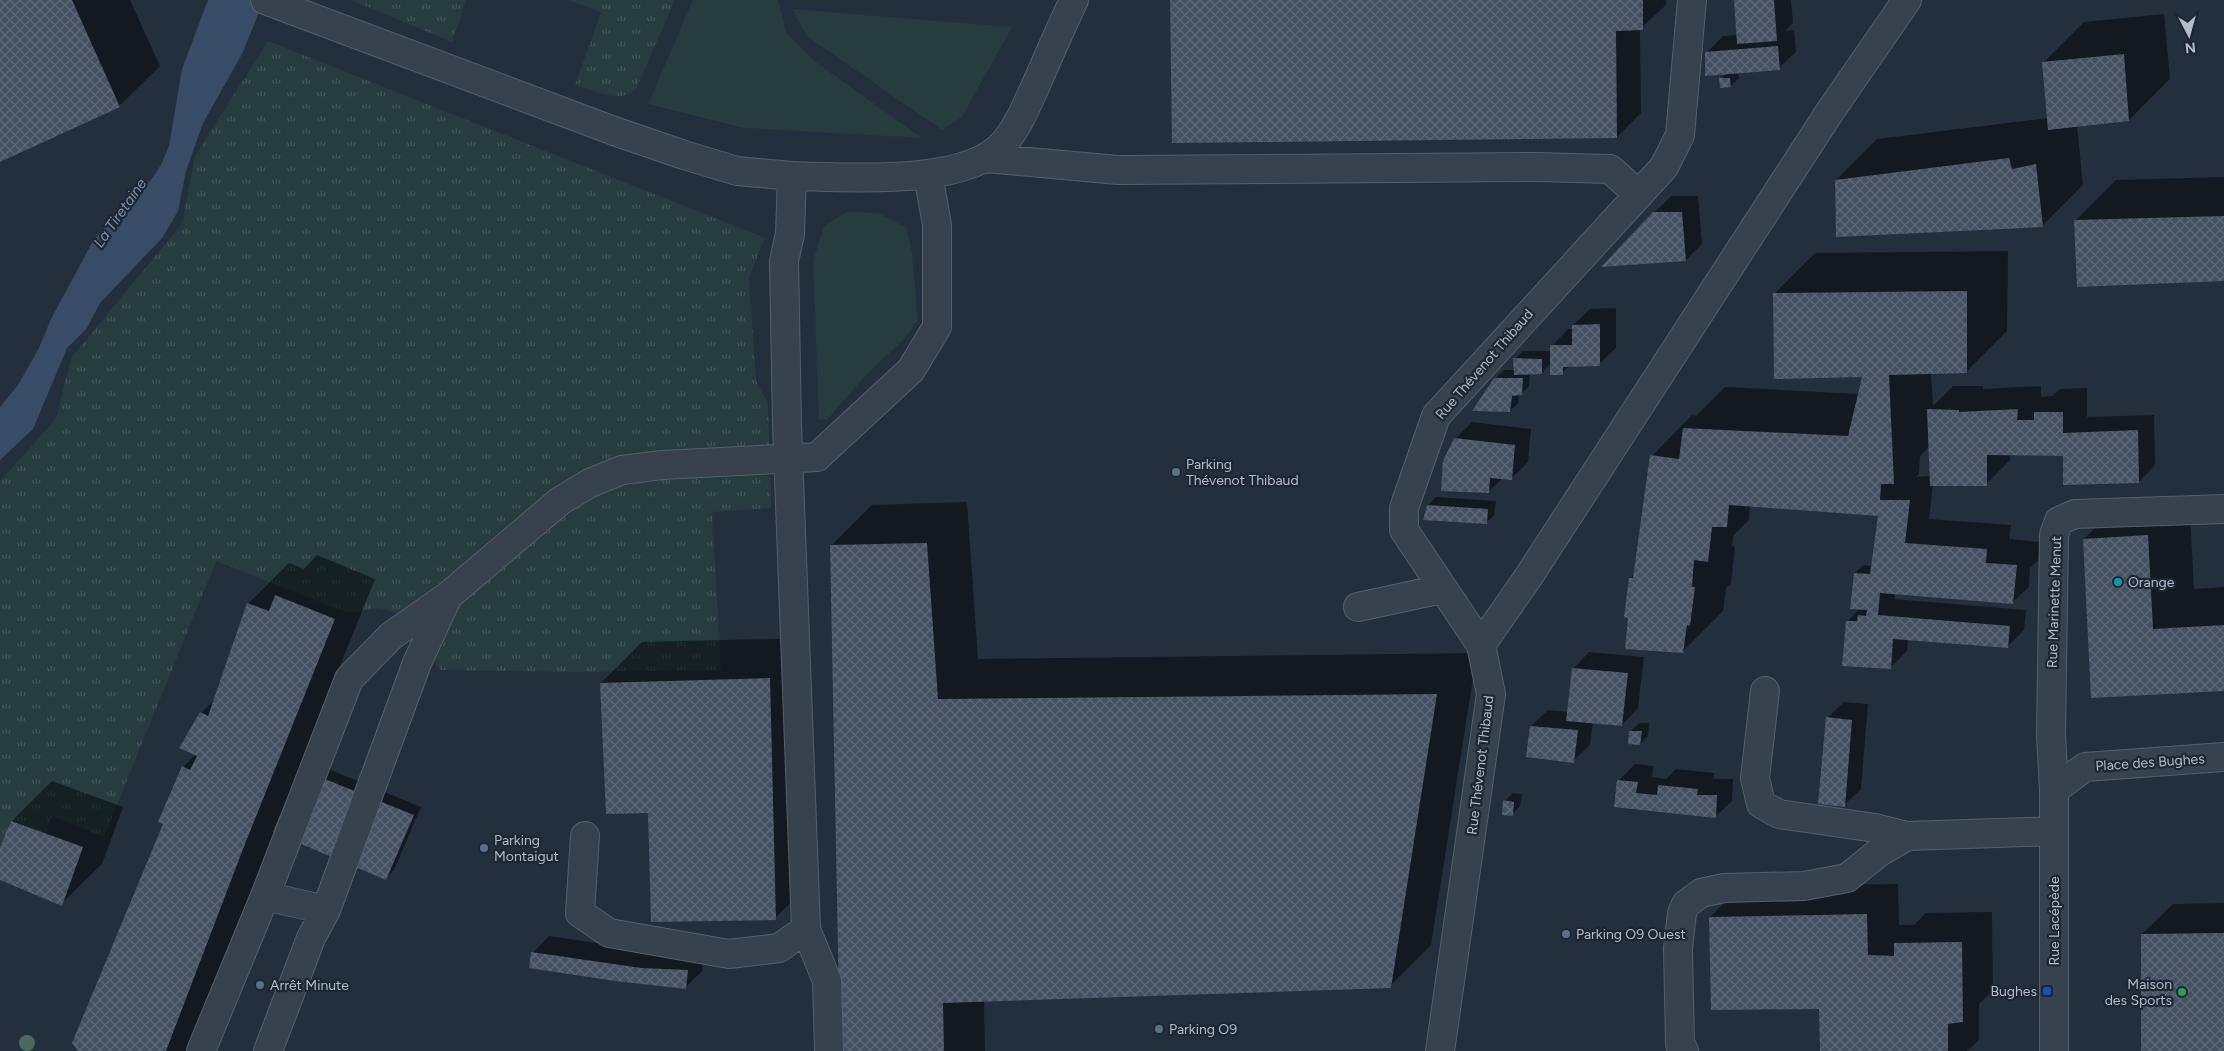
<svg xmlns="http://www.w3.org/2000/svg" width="2224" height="1051" font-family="Figtree,sans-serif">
	<defs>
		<pattern id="grass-tufts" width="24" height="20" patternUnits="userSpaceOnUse" patternTransform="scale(1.25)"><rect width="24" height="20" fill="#263c3f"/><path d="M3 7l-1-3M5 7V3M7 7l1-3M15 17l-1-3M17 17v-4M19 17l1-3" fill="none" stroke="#435659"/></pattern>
		<pattern id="building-cross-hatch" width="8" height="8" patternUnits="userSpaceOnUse" patternTransform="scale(1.25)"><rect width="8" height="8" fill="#455162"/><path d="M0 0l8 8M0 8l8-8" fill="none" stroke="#5d6877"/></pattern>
	</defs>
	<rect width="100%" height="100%" fill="#242f3e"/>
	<path fill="url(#grass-tufts)" d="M 351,0 L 466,0 L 452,42 Z
		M 568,0 L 675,0 L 636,89 C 620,105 594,90 575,85 L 601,12 Z
		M 268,41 L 765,238 L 749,277 L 756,381 L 768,403 L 771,508 L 712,512 L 721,670 L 578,672 L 440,670 L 401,614 L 379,608 L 348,613 L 216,561 L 104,837 L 52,816 L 46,834 L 11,821 L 0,847 L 0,481 L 56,419 L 71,358 L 182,224 L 195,156 Z"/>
	<path fill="#263c3f" d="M 693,0 L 778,0 L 786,32 L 813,60 L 922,138 L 744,128 L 648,104 Z
		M 792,9 L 1012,27 L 962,117 L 942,130 L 808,37 Z
		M 847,212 L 878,213 L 907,228 L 912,253 L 918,320 L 904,339 L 864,377 L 827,420 L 819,419 L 813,261 L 824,226 Z"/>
	<path fill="#394c67" d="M 208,0 L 264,0 L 242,54 L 203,123 L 186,171 L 178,211 L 163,237 L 100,303 L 87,328 L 67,348 L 33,429 L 0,460 L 0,407 L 18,385 L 39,348 L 51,319 L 93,241 L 126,202 L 151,180 L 161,165 L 169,146 L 182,69 Z"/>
	<path fill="#0007" fill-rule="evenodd" d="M 0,0 L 130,0 L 160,66 L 119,106 L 0,161 Z
		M 1171,0 L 1666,0 L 1666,5 L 1640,29 L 1641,113 L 1617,137 Z
		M 1736,0 L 1791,0 L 1793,23 L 1785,31 L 1794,30 L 1796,52 L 1779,68 L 1738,72 L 1739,78 L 1731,86 L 1722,86 L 1721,79 L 1726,73 L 1706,53 L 1723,36 L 1738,35 Z
		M 2164,14 L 2170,79 L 2129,120 L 2077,125 L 2083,185 L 2042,226 L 1836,180 L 1877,139 L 2048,118 L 2043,63 L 2084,22 Z
		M 2224,177 L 2224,280 L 2075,221 L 2116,180 Z
		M 1671,196 L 1698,196 L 1702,244 L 1686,260 L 1654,213 Z
		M 2008,251 L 2007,331 L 1966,372 L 1931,373 L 1933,406 L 1953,386 L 1983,386 L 1983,389 L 2041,386 L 2041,397 L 2052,396 L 2060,389 L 2087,388 L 2087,417 L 2154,415 L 2155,465 L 2139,482 L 2065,453 L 2010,454 L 2010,460 L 1986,484 L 1933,485 L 1929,519 L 2011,525 L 2009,539 L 2040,542 L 2038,561 L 2030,568 L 2029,587 L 2012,603 L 1895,593 L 1894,599 L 2026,610 L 2024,630 L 2007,647 L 1908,639 L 1907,651 L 1890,668 L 1848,621 L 1860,608 L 1855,573 L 1863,565 L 1872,566 L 1880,515 L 1750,505 L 1749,520 L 1733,536 L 1732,546 L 1735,547 L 1731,584 L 1726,588 L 1723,611 L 1682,652 L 1629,617 L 1630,579 L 1635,573 L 1652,456 L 1692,415 L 1696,416 L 1725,387 L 1859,394 L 1863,375 L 1774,294 L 1815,253 ZM 1930,446 L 1931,476 L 1916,477 L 1919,474 L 1920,456 Z
		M 1616,308 L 1616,348 L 1599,364 L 1570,365 L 1562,373 L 1551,363 L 1542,373 L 1530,373 L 1529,386 L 1521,394 L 1519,394 L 1518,403 L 1510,411 L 1495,379 L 1504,370 L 1515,370 L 1515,359 L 1523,351 L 1552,351 L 1552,346 L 1568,329 L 1573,329 L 1573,325 L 1590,309 Z
		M 1472,422 L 1531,429 L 1528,462 L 1511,479 L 1503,478 L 1488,492 L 1455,439 Z
		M 2189,495 L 2194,589 L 2224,587 L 2224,690 L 2092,697 L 2084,539 L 2125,498 Z
		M 1436,497 L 1496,501 L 1494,515 L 1486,523 L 1428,505 Z
		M 967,502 L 978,659 L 1477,653 L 1431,945 L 1390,986 L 984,1000 L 985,1051 L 841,1051 L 831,546 L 872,505 Z
		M 317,555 L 375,579 L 297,773 L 309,761 L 421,807 L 394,870 L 386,878 L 274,832 L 192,1046 L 188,1051 L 79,1051 L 165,823 L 183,767 L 196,754 L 201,713 L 216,698 L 248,604 L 289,563 L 304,569 Z
		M 810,638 L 816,878 L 775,918 L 649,811 L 601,683 L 642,642 Z
		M 1589,652 L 1644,657 L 1638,708 L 1622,725 L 1593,722 L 1590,745 L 1573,761 L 1531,726 L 1548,710 L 1568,712 L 1573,669 Z
		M 1844,702 L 1868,704 L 1861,789 L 1844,805 L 1827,718 Z
		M 1639,723 L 1649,723 L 1648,736 L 1640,744 L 1631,731 Z
		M 1635,764 L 1653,766 L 1652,777 L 1666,779 L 1676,769 L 1714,773 L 1713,779 L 1733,779 L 1732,801 L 1715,817 L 1615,806 L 1618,781 Z
		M 52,781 L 123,807 L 102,864 L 61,904 L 0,878 L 0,851 L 12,821 Z
		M 1513,793 L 1522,794 L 1520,806 L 1512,815 L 1505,801 Z
		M 1898,884 L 1899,925 L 1914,925 L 1926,913 L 1992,912 L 1993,990 L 1979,1004 L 1979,1040 L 1967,1051 L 1822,1051 L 1820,1007 L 1710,917 L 1741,886 Z
		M 2224,903 L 2224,1051 L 2142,1051 L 2142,934 L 2173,904 Z
		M 549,936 L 658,952 L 704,954 L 702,971 L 686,987 L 533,953 Z"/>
	<path fill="url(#building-cross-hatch)" d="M 0,0 L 72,0 L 120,107 L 0,162 Z
		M 1170,0 L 1643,0 L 1643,30 L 1616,31 L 1617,138 L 1172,143 Z
		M 1734,0 L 1774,0 L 1777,41 L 1737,44 Z
		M 1778,46 L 1780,70 L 1705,76 L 1705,52 Z
		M 2124,54 L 2129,121 L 2048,130 L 2042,62 Z
		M 1719,78 L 1730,78 L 1731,87 L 1720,88 Z
		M 2009,158 L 2012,169 L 2036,164 L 2043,227 L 1836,237 L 1835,180 Z
		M 1653,212 L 1682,212 L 1686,261 L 1601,267 Z
		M 2224,216 L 2224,281 L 2077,287 L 2074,220 Z
		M 1967,291 L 1967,373 L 1889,375 L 1894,484 L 1881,484 L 1880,500 L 1910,500 L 1905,543 L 1987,549 L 1986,563 L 2017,565 L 2013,604 L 1880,593 L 1878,615 L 2010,626 L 2008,648 L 1893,639 L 1891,669 L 1842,666 L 1846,621 L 1857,621 L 1858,615 L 1866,616 L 1867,610 L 1850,609 L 1854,573 L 1870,574 L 1878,516 L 1729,505 L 1727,527 L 1712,527 L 1708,562 L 1694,560 L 1692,587 L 1695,587 L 1690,626 L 1687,625 L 1683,653 L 1625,649 L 1628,618 L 1624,617 L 1629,578 L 1633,578 L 1650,455 L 1679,459 L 1683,428 L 1848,436 L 1862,377 L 1774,379 L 1773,293 Z
		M 1600,324 L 1600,366 L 1563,367 L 1563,375 L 1550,375 L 1550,345 L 1572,345 L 1572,325 Z
		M 1513,358 L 1542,359 L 1542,374 L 1514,375 Z
		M 1494,378 L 1523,378 L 1522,395 L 1512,396 L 1510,412 L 1472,411 Z
		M 1927,409 L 1959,410 L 1959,412 L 2018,409 L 2017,420 L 2034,420 L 2034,412 L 2063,412 L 2063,433 L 2138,430 L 2139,483 L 2063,485 L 2063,456 L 1987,455 L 1987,486 L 1930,486 Z
		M 1454,438 L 1515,445 L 1512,480 L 1490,478 L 1489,493 L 1441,491 L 1443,461 Z
		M 1427,505 L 1488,509 L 1487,524 L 1423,520 Z
		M 2148,535 L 2153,629 L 2224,625 L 2224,691 L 2091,698 L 2083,539 Z
		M 927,543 L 938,699 L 1437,694 L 1391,988 L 943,1003 L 944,1051 L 840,1051 L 830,545 Z
		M 275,595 L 335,619 L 243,849 L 166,1051 L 78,1051 L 72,1043 L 163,824 L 158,822 L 182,766 L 190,770 L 197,756 L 179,748 L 200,712 L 208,716 L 247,603 L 269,611 Z
		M 1572,668 L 1628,673 L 1622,726 L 1566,721 Z
		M 770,678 L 776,920 L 651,922 L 648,813 L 606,814 L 600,683 Z
		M 1826,717 L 1852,720 L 1845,807 L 1818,804 Z
		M 1530,726 L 1578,730 L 1574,763 L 1526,757 Z
		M 1629,731 L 1642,731 L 1640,745 L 1628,744 Z
		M 300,769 L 414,815 L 386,880 L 273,832 Z
		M 1617,780 L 1638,782 L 1636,793 L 1657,795 L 1658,785 L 1698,789 L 1697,795 L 1717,795 L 1716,818 L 1614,807 Z
		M 1503,800 L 1514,802 L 1513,816 L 1502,815 Z
		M 11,821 L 83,847 L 62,906 L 0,880 L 0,847 Z
		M 1867,914 L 1868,955 L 1894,956 L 1894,943 L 1962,942 L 1963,1022 L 1948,1024 L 1948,1051 L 1820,1051 L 1819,1009 L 1711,1010 L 1709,917 Z
		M 2224,933 L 2224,1051 L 2141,1051 L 2141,934 Z
		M 531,952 L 641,968 L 688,970 L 686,989 L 615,981 L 529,968 Z"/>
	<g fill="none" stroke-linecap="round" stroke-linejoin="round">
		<defs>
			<path id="minor" d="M 265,0 L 614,131 L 684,155 L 737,171 L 792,176 L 790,234 L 784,261 L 787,425 L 806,929 L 779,948 L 729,954 L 609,933 L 580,913 L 585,836
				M 985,158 L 1118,170 L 1537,167 L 1610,169 L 1638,194
				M 792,176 C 847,177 966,187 1004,143 C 1018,127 1026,106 1035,87 C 1048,58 1060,29 1074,0
				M 1358,607 L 1442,589
				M 1481,645 L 1529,576 L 1831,110 L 1907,0
				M 1765,691 L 1755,778 L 1761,804 L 1779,814 L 1875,828 L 1907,836
				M 2054,790 L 2085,767 L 2224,757
				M 265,896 L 349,679 L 391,636 L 448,596 L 560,501 L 590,483 L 622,470 L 662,465 L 817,457 L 911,370 L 937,327 L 937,225 L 928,174
				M 326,910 L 417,663 L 447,598
				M 806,929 L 827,981 L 829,1051
				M 201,1051 L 265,896 L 326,910 L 311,938 L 268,1051
				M 1440,1051 L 1491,694 L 1481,645 L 1404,530 L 1404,508 L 1436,416 L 1664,167 L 1680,135 L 1692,0
				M 1684,1051 L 1680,1044 L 1678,948 L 1682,913 L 1686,904 L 1701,893 L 1724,888 L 1804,886 L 1847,878 L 1878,853 L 1907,836 L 2054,831
				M 2054,1051 L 2054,790 L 2051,734 L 2054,535 L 2059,521 L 2075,514 L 2224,509"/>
		</defs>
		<use href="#minor" stroke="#565f6c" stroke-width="30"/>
		<use href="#minor" stroke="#38414e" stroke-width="28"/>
	</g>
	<circle fill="#4b6a5d" cx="27" cy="1043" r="8"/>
	<g fill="#5c6f8a" stroke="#1d2633" stroke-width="2">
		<circle cx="1176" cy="472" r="5"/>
		<circle cx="484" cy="848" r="5"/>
		<circle cx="1566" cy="934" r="5"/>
		<circle cx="260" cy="985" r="5"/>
		<circle cx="1159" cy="1029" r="5"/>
	</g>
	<circle fill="#0f9aa8" stroke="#1d2633" stroke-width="2" cx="2118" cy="582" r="5"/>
	<rect fill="#1a4fb4" stroke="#1d2633" stroke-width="2" x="2042" y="986" width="10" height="10" rx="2.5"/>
	<circle fill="#2e9e5b" stroke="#1d2633" stroke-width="2" cx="2182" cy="992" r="5"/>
	<g text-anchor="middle" stroke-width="4.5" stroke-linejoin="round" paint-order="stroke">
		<g font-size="14" fill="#b4bcc9" stroke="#1d2633">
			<text transform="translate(1484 364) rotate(-49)" y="5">Rue Thévenot Thibaud</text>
			<text transform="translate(2054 602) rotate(-88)" y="5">Rue Marinette Menut</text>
			<text transform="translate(2150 762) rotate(-4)" y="5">Place des Bughes</text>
			<text transform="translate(1480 765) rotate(-83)" y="5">Rue Thévenot Thibaud</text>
			<text transform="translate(2054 921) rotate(-90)" y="5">Rue Lacépède</text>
		</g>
		<g font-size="14" fill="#b4bcc9" stroke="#1d2633" text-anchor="start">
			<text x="1186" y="469">Parking<tspan x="1186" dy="16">Thévenot Thibaud</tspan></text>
			<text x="2128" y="587">Orange</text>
			<text x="494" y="845">Parking<tspan x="494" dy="16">Montaigut</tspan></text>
			<text x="1576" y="939">Parking O9 Ouest</text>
			<text x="2172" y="989" text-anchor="end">Maison<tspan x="2172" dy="16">des Sports</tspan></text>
			<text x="270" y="990">Arrêt Minute</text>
			<text x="2037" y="996" text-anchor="end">Bughes</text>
			<text x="1169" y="1034">Parking O9</text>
		</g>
		<g font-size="15" font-style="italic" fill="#7c92b1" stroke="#1d2633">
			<text transform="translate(120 213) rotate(-55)" y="5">La Tiretaine</text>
		</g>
	</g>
	<g transform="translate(2189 35) rotate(174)" stroke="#1d2633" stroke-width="4" paint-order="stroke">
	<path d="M0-4L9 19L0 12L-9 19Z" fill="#b4bcc9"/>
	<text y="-8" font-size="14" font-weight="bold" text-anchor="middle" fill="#b4bcc9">N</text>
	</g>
</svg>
